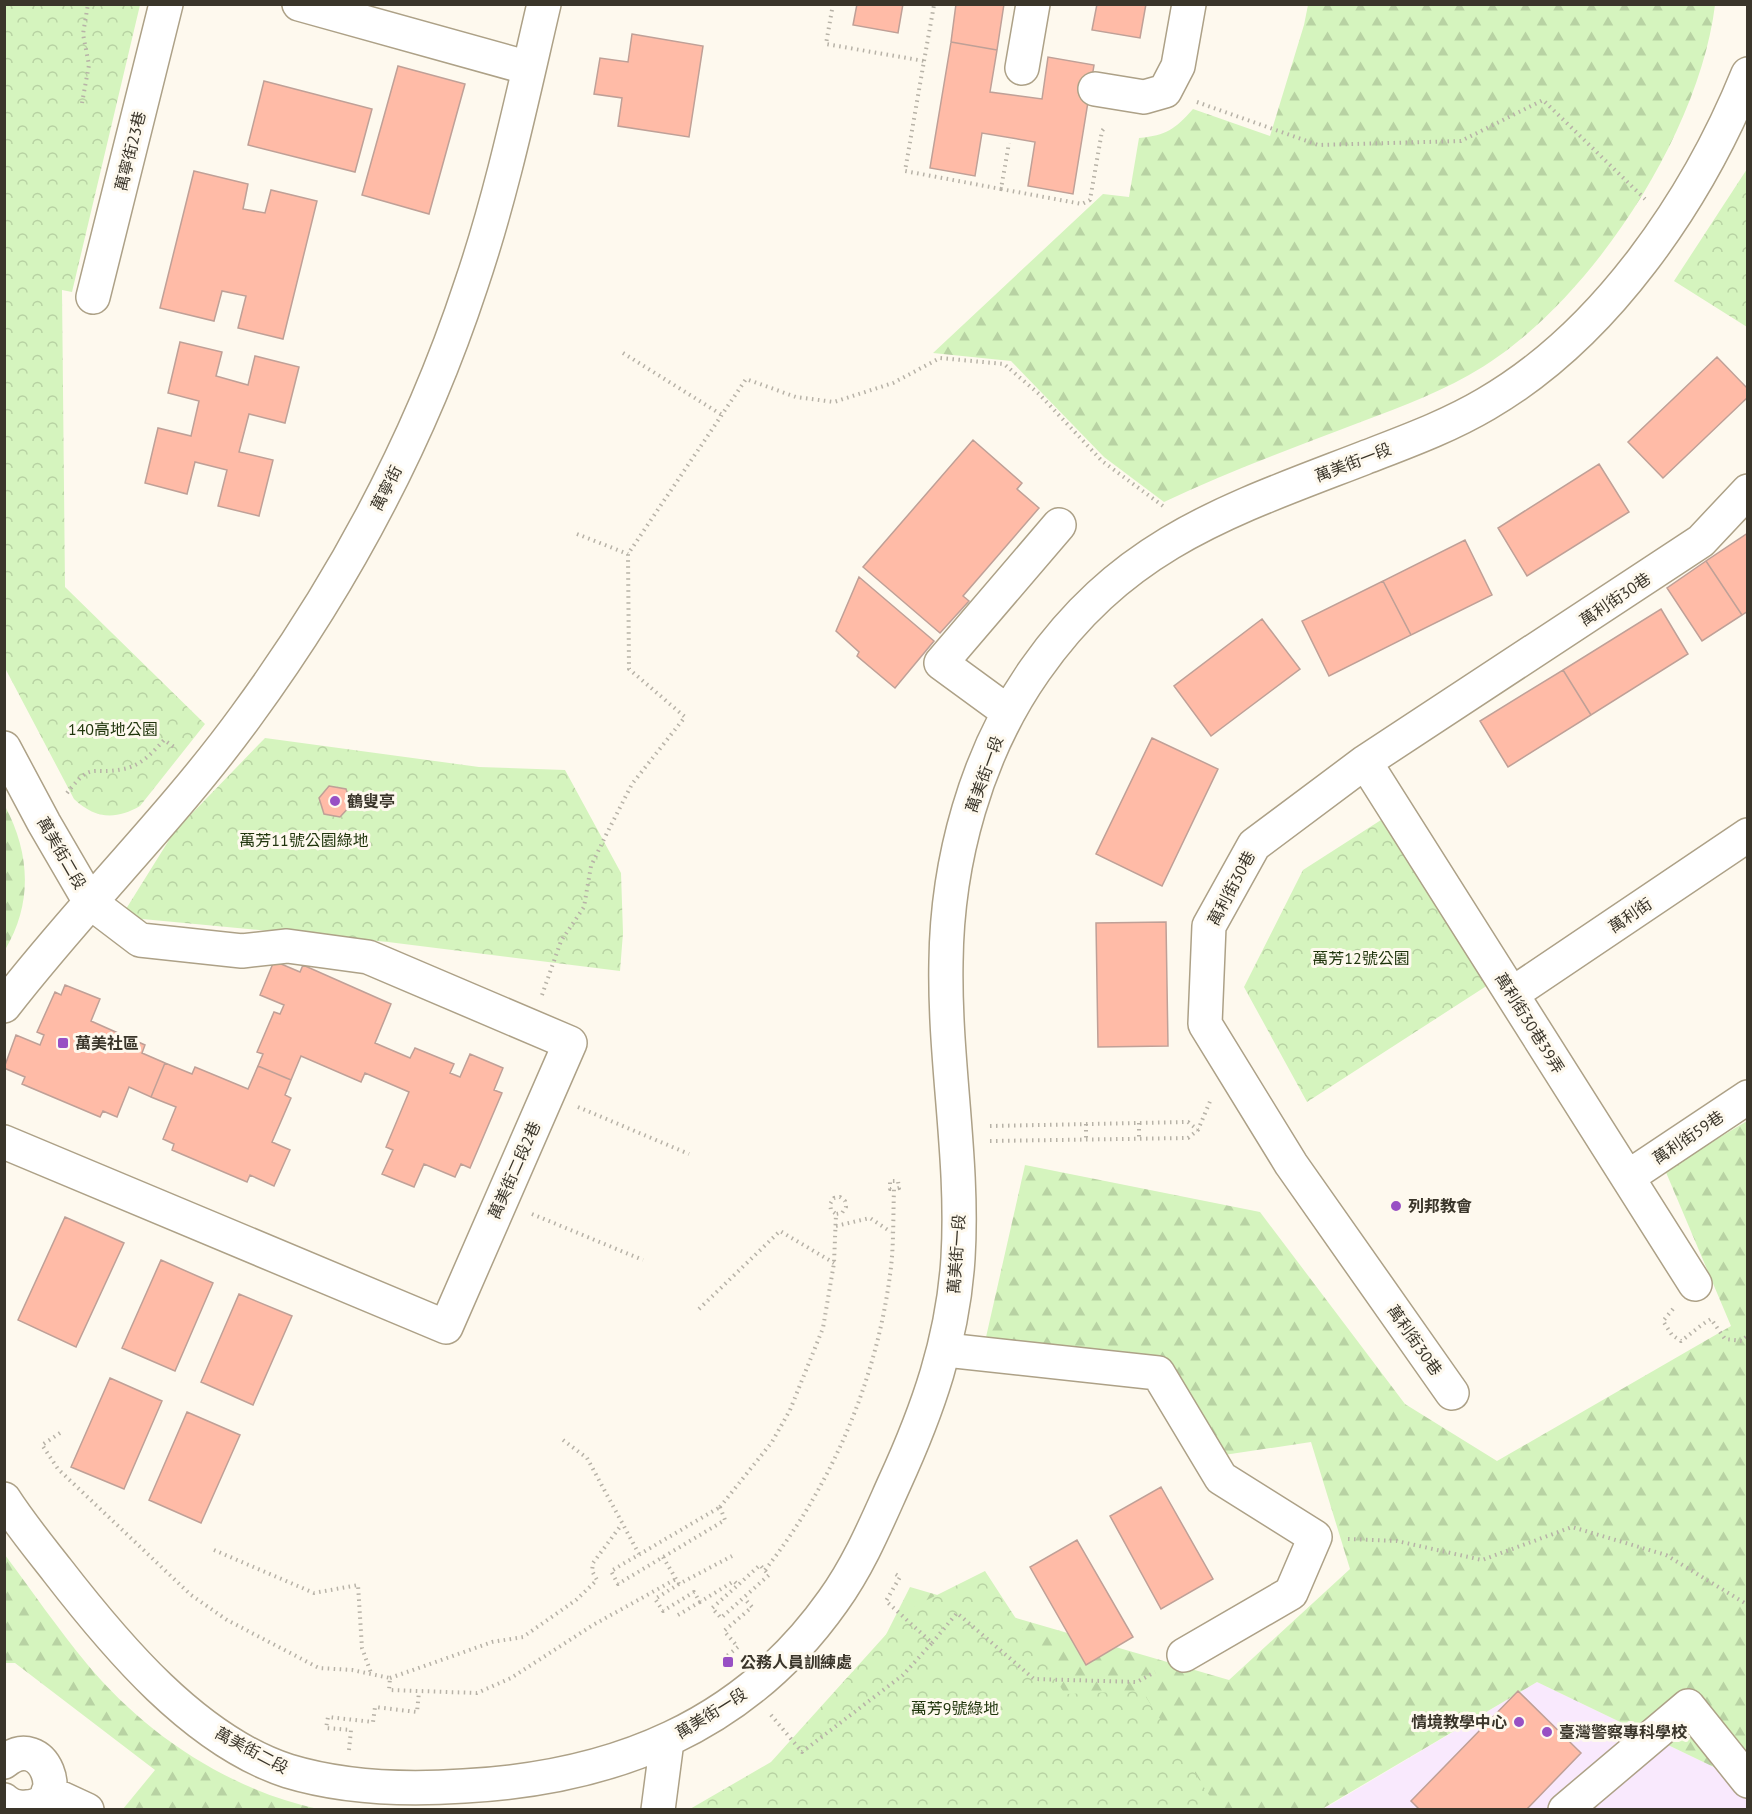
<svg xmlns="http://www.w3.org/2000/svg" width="1752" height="1814" font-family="'PT Sans','Noto Sans TC',sans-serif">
	<defs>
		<pattern id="forest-firs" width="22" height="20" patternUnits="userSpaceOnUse" patternTransform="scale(1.5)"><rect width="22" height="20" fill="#d5f4be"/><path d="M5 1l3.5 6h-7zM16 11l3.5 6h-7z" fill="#b8d2a3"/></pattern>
		<pattern id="park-crowns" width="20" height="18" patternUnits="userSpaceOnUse" patternTransform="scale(1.5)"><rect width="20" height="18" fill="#d5f4be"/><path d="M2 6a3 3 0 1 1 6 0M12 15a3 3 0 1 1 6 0" fill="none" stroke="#b8d2a3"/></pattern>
	</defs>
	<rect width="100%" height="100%" fill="#fef9ee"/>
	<path fill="#f9e9fd" d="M 1537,1682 L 1747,1783 L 1747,1809 L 1322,1810 Z"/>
	<path fill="url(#forest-firs)" d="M 1308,5 L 1715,5 C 1699,136 1586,310 1469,375 C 1430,397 1387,412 1345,428 C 1284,451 1223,474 1164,502 L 1104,457 L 1011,361 L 933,353 L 1103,194 L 1129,197 L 1139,138 C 1167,135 1174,130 1193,109 L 1270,136 L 1304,25 Z
		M 5,806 C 30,853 33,903 5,950 Z
		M 1747,1121 L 1747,1783 L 1537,1682 L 1322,1809 L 710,1810 L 832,1742 L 910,1587 L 1229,1680 L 1350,1569 L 1311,1442 L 1204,1458 L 1139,1375 L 984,1346 L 1025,1165 L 1260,1212 L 1405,1404 L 1497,1461 L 1731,1326 L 1665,1170 Z
		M 5,1555 C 32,1591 58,1629 87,1664 C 146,1735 228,1789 318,1809 L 123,1809 L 155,1770 L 15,1663 L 5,1663 Z"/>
	<path fill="url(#park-crowns)" d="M 4,5 L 140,5 L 72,292 L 62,290 L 65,587 L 205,724 L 140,806 C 116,820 95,819 74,799 L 5,668 Z
		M 1747,169 L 1747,327 L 1674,281 Z
		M 265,738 L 479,767 L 565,770 L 621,873 L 623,933 L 620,971 L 388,942 L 121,917 L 174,832 Z
		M 1381,820 L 1488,985 L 1307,1102 L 1244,987 L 1303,870 Z
		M 985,1571 L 1065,1694 L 1142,1691 L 1218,1809 L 690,1809 L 771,1762 L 909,1609 Z"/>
	<path fill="#ffbba7" stroke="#bfa097" stroke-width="1.5" d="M 857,4 L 903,4 L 898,33 L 853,25 Z
		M 956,4 L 1004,4 L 997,50 L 951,42 Z
		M 1097,4 L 1146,4 L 1140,38 L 1092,30 Z
		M 632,34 L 703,46 L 689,137 L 618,126 L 622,98 L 594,94 L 600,58 L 628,62 Z
		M 951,42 L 997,50 L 990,92 L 1042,99 L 1048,57 L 1094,65 L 1073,194 L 1028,186 L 1035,142 L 982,133 L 975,176 L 930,168 Z
		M 398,66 L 465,84 L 429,214 L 362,195 Z
		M 264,81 L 372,109 L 355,172 L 248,145 Z
		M 194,171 L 248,184 L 243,209 L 265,213 L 271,190 L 317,201 L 283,339 L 238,328 L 246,296 L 222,291 L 214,321 L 160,308 Z
		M 180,342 L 222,352 L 216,376 L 248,385 L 255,356 L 299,367 L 285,423 L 249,414 L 239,452 L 273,460 L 259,516 L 218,506 L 227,470 L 195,462 L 187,494 L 145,483 L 158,428 L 191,436 L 199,401 L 168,393 Z
		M 1717,357 L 1748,389 L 1748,397 L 1663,478 L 1628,442 Z
		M 973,440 L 1022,483 L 1017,489 L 1039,508 L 963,596 L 969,601 L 940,633 L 863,567 Z
		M 1599,464 L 1629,512 L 1527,576 L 1498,528 Z
		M 1748,533 L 1748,611 L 1742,615 L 1706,561 Z
		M 1465,540 L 1492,595 L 1411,635 L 1383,581 Z
		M 1706,561 L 1742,615 L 1702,641 L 1667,588 Z
		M 859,577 L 934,641 L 895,688 L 857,656 L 859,652 L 836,631 Z
		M 1383,581 L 1411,635 L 1329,676 L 1302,621 Z
		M 1661,609 L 1688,654 L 1591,715 L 1563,670 Z
		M 1262,619 L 1300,669 L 1211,736 L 1174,686 Z
		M 1563,670 L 1591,715 L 1508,767 L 1480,721 Z
		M 1152,738 L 1218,769 L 1162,886 L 1096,854 Z
		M 329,786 L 346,789 L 351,805 L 340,817 L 324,814 L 319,798 Z
		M 1166,922 L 1168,1046 L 1098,1047 L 1096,923 Z
		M 274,961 L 300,972 L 303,965 L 391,1004 L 375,1043 L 410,1058 L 415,1048 L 454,1064 L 450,1073 L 460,1077 L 470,1054 L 503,1068 L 494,1090 L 502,1093 L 470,1168 L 461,1164 L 455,1177 L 424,1164 L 414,1187 L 382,1174 L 393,1150 L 386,1147 L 409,1092 L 365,1073 L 361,1082 L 301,1056 L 291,1080 L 258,1066 L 263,1054 L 257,1052 L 274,1012 L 280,1014 L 284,1005 L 260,995 Z
		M 65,985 L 100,999 L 91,1021 L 145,1045 L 142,1053 L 165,1063 L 151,1097 L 129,1087 L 117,1117 L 103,1111 L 100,1117 L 22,1084 L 25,1077 L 4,1068 L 16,1035 L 40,1045 L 44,1035 L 37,1032 L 55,992 L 61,995 Z
		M 165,1063 L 192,1074 L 195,1067 L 248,1089 L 258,1066 L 291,1080 L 285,1095 L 291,1098 L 272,1142 L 290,1150 L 274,1186 L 250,1175 L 247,1182 L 172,1150 L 174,1144 L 163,1139 L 176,1107 L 151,1097 Z
		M 65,1217 L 124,1243 L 76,1347 L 18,1320 Z
		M 161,1260 L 213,1283 L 175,1371 L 122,1348 Z
		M 239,1294 L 292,1316 L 253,1405 L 201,1382 Z
		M 110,1378 L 162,1401 L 124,1489 L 71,1467 Z
		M 187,1412 L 240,1435 L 201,1523 L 149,1500 Z
		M 1161,1487 L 1213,1579 L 1161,1609 L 1110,1516 Z
		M 1077,1540 L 1133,1637 L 1086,1665 L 1030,1567 Z
		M 1518,1691 L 1581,1753 L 1526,1810 L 1420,1810 L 1411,1801 Z"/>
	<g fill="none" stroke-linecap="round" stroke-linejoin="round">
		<defs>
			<path id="minor" d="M 299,4 L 529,68
				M 1022,68 L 1033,4
				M 1095,89 L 1144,97 L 1165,91 L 1178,66 L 1189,4
				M 93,297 L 166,4
				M 1008,712 L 941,663 L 1059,525
				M 4,748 L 44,823 L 90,902 L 140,940 L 242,951 L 287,946 L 368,957 L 570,1043 L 446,1327 L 4,1142
				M 1365,762 L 1695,1284
				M 1512,994 L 1748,835
				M 4,1006 C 81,906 172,818 246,716 C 342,585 420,440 471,285 C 502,194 522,98 544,4
				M 1628,1177 L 1748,1097
				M 946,1350 L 1158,1373 L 1221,1478 L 1315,1537 L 1291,1593 L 1184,1655
				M 1452,1393 L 1291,1164 L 1205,1024 L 1209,926 L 1254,845 L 1365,762 L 1701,541 L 1748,491
				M 4,1499 C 20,1524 39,1547 57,1570 C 115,1645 195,1741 288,1771 C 344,1788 406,1790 464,1786 C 614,1778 744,1727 833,1601 C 859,1565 876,1524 894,1484 C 928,1410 953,1339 958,1258 C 964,1159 944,1061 946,962 C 947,861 976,754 1035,670 C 1124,543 1227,511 1364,458 C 1405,442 1447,427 1486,404 C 1605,335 1697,200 1748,74
				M 4,1762 C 44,1728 72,1806 26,1807 C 18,1808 10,1806 4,1800
				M 48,1792 L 87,1810
				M 658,1810 L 667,1741
				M 1565,1810 L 1688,1706 L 1748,1781"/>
		</defs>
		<use href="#minor" stroke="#ada187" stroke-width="36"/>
		<path stroke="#b7b2a7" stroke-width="4" stroke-dasharray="1.5 4.5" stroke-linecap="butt" d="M 833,4 L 826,44 L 924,61 L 905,171 L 1001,189 L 1009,143
			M 924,61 L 934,5
			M 1197,102 L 1318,145 L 1461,141 L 1543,100 L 1645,199
			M 82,103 L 89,65 L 83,34 L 88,4
			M 1001,189 L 1082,204 L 1090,200 L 1102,131 L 1106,126
			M 623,353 L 722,415
			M 577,534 L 628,554
			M 67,793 C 93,760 90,776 123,769 C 141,766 153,752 164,740 L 177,749
			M 542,995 L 561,941 L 584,907 L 591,866 L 607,833 L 632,784 L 685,717 L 629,669 L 628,554 L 746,379 L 796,397 L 834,402 L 893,383 L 940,358 L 1004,364 L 1039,394 L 1102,461 L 1163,506
			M 578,1107 L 689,1154
			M 1139,1123 L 1139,1139
			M 1086,1124 L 1086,1140
			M 990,1126 L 1188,1122 L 1198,1130
			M 990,1141 L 1188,1138 L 1198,1130 L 1211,1099
			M 532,1214 L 643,1260
			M 836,1226 L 870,1218 L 891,1232
			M 699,1309 L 780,1231 L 834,1263
			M 1673,1309 L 1663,1321 L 1672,1335 L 1681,1341 C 1691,1334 1700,1325 1711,1319 L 1725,1339 L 1742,1341 L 1748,1335
			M 60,1433 L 42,1445 L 58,1469 L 191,1595 L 227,1620 L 319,1668 L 352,1670 L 390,1678 L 389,1690 L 477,1693 L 511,1678 L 593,1625 L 676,1579
			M 563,1440 L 587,1458 L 639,1554
			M 720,1507 L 772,1442 L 790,1410 L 823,1328 L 834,1263 L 836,1214 L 842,1213 L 846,1207 L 845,1201 L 840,1197 L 834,1198 L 830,1204 L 831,1210 L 836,1214
			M 720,1507 L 725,1520 L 618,1584 L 611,1571 Z
			M 1348,1539 L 1397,1541 L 1482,1560 L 1572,1527 L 1666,1555 L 1748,1605
			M 214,1550 L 314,1593 L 358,1585 L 362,1648 L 371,1673
			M 663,1557 L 679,1584 L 732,1556
			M 765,1570 C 831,1486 876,1382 890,1275 C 894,1247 893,1217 894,1189 L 899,1188 L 898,1181 L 890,1181 L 890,1189 L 894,1189
			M 679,1584 L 655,1599 L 663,1611 L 694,1592 L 700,1602 L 734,1581 L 738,1585 L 760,1565 L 769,1575 L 721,1618 L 712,1608 L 738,1585
			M 678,1615 L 700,1602
			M 932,1643 L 957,1613 L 1034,1679 L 1137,1682 L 1155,1672
			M 727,1664 L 723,1659 L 738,1647 L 724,1631 L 752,1607 L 744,1598
			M 390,1678 L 492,1642 L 523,1637 L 576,1600 L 597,1580 L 592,1571 L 593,1563 L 622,1524
			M 771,1715 L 802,1752 L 903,1675 L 932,1643 L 886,1601 L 900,1577 L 892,1572
			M 349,1750 L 351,1730 L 326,1728 L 328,1717 L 373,1722 L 375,1707 L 417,1712 L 419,1692"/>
		<use href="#minor" stroke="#fff" stroke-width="33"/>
	</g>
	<g fill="#9850c4" stroke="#fef9ee" stroke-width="2">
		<circle cx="335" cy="801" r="6"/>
		<rect x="57" y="1037" width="12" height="12" rx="3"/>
		<circle cx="1396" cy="1206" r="6"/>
		<rect x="722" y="1656" width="12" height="12" rx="3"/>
		<circle cx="1519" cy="1722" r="6"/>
		<circle cx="1547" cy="1732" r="6"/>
	</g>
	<g text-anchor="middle" stroke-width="6" stroke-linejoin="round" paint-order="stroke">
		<g font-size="16" fill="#3a352a" stroke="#fef9ee">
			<text transform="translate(130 151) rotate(-76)" y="6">萬寧街23巷</text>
			<text transform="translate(1353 462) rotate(-21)" y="6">萬美街一段</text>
			<text transform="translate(386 488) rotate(-63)" y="6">萬寧街</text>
			<text transform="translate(1615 599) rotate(-34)" y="6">萬利街30巷</text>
			<text transform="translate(984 774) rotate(-70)" y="6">萬美街一段</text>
			<text transform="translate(62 853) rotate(60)" y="6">萬美街二段</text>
			<text transform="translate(1231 888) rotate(-62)" y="6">萬利街30巷</text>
			<text transform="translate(1630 915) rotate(-34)" y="6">萬利街</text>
			<text transform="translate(1530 1023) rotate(58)" y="6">萬利街30巷39弄</text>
			<text transform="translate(1688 1137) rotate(-34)" y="6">萬利街59巷</text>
			<text transform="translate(514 1170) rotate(-66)" y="6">萬美街二段2巷</text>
			<text transform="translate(956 1254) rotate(-86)" y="6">萬美街一段</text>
			<text transform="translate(1415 1340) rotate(55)" y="6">萬利街30巷</text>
			<text transform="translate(711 1713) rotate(-32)" y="6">萬美街一段</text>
			<text transform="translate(252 1750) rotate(28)" y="6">萬美街二段</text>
		</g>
		<g font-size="16" fill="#1f340b" stroke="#fef9ee">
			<text x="113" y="735">140高地公園</text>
			<text x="304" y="846">萬芳11號公園綠地</text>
			<text x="1361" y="964">萬芳12號公園</text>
			<text x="955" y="1714">萬芳9號綠地</text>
		</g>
		<g font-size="16" font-weight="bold" fill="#3a352a" stroke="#fef9ee" text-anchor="start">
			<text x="347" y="807">鶴叟亭</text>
			<text x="75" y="1049">萬美社區</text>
			<text x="1408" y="1212">列邦教會</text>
			<text x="740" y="1668">公務人員訓練處</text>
			<text x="1507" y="1728" text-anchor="end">情境教學中心</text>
			<text x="1559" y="1738">臺灣警察專科學校</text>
		</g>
	</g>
	<rect width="1752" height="1814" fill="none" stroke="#3a352a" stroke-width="12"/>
</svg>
